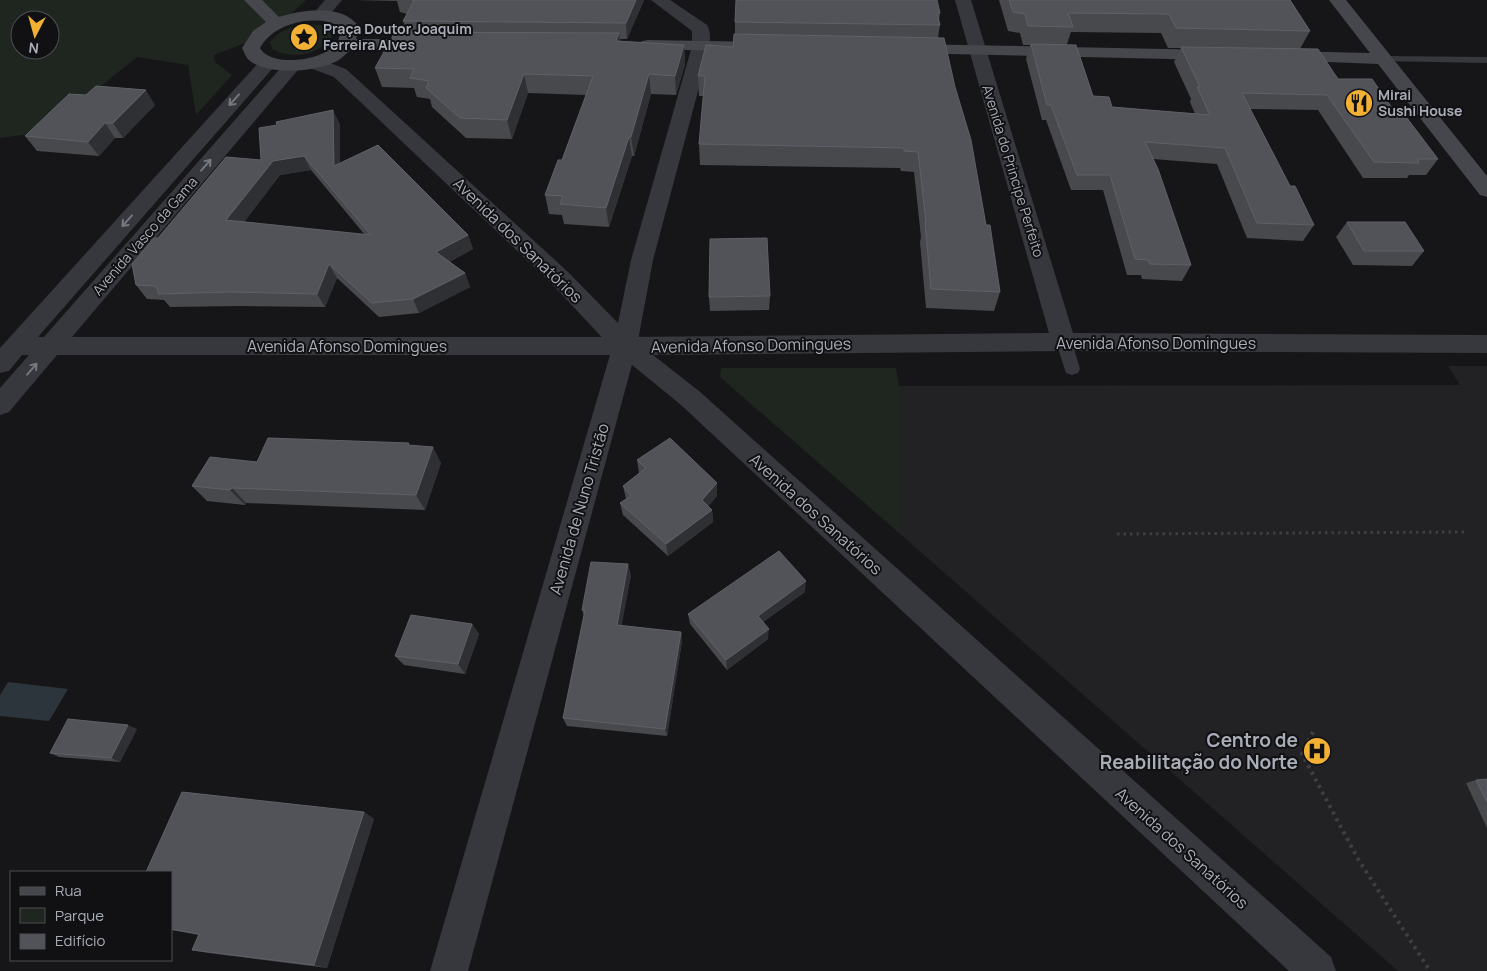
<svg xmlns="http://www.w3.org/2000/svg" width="1487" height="971" font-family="Manrope,sans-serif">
	<rect width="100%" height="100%" fill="#161618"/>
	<path fill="#222225" d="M 1448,366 L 1487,366 L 1487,971 L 1398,971 L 899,533 L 899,386 L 1460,385 Z"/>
	<path fill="#1e261f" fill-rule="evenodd" d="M 0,0 L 306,0 L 269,34 L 214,55 L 215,62 L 232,75 L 196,115 L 188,65 L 137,57 L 44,132 L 0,138 ZM 20,20 L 50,20 L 50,50 L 20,50 Z
		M 306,24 L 320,25 L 330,30 L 332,37 C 318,56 292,60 272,49 L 270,42 C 280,30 291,27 306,24 Z
		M 721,368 L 896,368 L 899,386 L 899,533 L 720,377 Z"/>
	<path fill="#2c353c" d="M 8,682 L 68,689 L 49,721 L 0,716 L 0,695 Z"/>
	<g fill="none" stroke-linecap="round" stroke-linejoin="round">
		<path stroke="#3d3f44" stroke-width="3" stroke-dasharray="2.5 4" stroke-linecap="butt" d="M 1117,534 L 1465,532"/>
		<path stroke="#3d3f44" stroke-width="4" stroke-dasharray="3 4.5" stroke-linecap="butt" d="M 1313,732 L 1302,754 L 1358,859 L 1430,971"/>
		<path fill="#37383d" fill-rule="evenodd" d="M 1384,56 L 1487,57 L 1487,63 L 1380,61 L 1378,59 L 1380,57 Z
			M 1064,336 L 1069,338 L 1072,342 L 1080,369 L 1078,373 L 1072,375 L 1066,373 L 1056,342 L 1059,338 Z"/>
		<path fill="#37383d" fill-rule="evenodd" d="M 325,0 L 342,0 L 325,20 L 313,20 L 311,16 Z
			M 651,0 L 670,0 L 707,25 C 711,31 711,44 707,50 L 701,51 L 695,50 L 692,46 L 692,31 Z
			M 955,0 L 971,0 L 1073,333 L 1487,335 L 1487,353 L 1064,351 L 653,355 L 699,391 L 1331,957 L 1336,971 L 1289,971 L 681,405 L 620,355 L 57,355 L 9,412 L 0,415 L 0,388 L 29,355 L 22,355 L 9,371 L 0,373 L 0,348 L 261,60 L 267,59 L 273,60 L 276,64 L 273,68 L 38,337 L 44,337 L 285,63 L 291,62 L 297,63 L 300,67 L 297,71 L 72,337 L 625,337 L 1049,333 Z"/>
		<path fill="#37383d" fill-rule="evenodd" d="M 701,41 L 707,42 L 710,46 L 653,260 L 637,346 L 468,971 L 430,971 L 612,348 L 551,283 L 334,77 L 307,67 L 304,63 L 307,59 L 313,58 L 319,59 L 346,69 L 567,271 L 618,323 L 631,260 L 692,46 L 695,42 Z"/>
		<path fill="#45474d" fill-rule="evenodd" d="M 244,0 L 262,0 L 279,17 C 303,10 342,3 359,27 L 356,39 L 425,39 L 431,40 L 434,44 L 431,48 L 425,49 L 351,49 C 347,53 343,57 339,60 C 319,72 270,76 250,61 C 246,58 244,52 242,48 L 253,31 L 266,22 ZM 304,21 C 318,20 330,20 341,28 C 340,33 339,40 337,43 C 324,61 271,68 260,48 C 270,31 285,25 304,21 Z
			M 1329,0 L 1346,0 L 1487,176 L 1487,197 L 1480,195 L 1378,64 L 1279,60 L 1276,56 L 1279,52 L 1285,51 L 1370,53 Z
			M 648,40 L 770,42 L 776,43 L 779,47 L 776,51 L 770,52 L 642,49 L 639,45 L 642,41 Z
			M 910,44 L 1215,50 L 1221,51 L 1224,55 L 1221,59 L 1215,60 L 904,53 L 901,49 L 904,45 Z"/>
	</g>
	<path fill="#47494d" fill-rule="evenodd" d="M 354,0 L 644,0 L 627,39 L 620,39 L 620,41 L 684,45 L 685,64 L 676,95 L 651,94 L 634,156 L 632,156 L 609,227 L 564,224 L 562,215 L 549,214 L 545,195 L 562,160 L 586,95 L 528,93 L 512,139 L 466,138 L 432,107 L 430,99 L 417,97 L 414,88 L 382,87 L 375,68 L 407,32 L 403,21 L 407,14 L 400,12 L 397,1 Z
		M 999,0 L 1290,0 L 1310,31 L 1300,49 L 1338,79 L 1399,118 L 1438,159 L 1426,175 L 1409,175 L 1407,178 L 1363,178 L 1318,110 L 1250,109 L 1290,186 L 1314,225 L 1303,241 L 1247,238 L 1217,164 L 1153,159 L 1191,265 L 1182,281 L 1142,279 L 1141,275 L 1127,275 L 1103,190 L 1071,190 L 1046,120 L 1042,120 L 1026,59 L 1030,45 L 1023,45 L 1020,33 L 1008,31 ZM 1071,32 L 1161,33 L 1168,48 L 1181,48 L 1174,62 L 1191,99 L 1190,102 L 1195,114 L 1112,107 L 1093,96 L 1067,44 Z
		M 940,13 L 939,20 L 940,25 L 938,37 L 986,225 L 1000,292 L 994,311 L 926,308 L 920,242 L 921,237 L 914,172 L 901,171 L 900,168 L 700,165 L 699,144 L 704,96 L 699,96 L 698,76 L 733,47 L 735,34 L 735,22 Z
		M 155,105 L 123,138 L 115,138 L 99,156 L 37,151 L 25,136 Z
		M 340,124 L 340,163 L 468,235 L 473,249 L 449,262 L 465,273 L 470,287 L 419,313 L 379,317 L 337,278 L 325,307 L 240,306 L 170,307 L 164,300 L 147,299 L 136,285 L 158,238 L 261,160 ZM 311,170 L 365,235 L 244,222 L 280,175 Z
		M 1347,222 L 1424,251 L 1412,266 L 1353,265 L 1336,237 Z
		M 770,296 L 769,310 L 710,311 L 709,297 Z
		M 410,446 L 441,463 L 425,510 L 246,503 L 245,505 L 207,501 L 192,486 L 257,462 Z
		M 637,460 L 717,483 L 717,496 L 708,506 L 712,510 L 713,522 L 668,556 L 623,515 L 620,503 L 626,499 L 623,486 L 639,473 Z
		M 631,575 L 621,626 L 681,632 L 682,641 L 667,736 L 567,726 L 563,718 L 584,616 L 582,610 Z
		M 805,592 L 763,622 L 768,639 L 727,670 L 690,624 L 688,614 Z
		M 472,624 L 479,634 L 465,674 L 404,665 L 395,656 Z
		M 137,729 L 120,762 L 59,757 L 50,753 Z
		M 1487,779 L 1487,828 L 1466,783 L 1476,780 Z
		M 364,812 L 374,819 L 327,968 L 209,953 L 192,950 L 199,935 L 171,930 L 171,872 Z"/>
	<path fill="#2f3033" d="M 636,0 L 644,0 L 627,39 L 626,23 Z
		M 619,33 L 621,52 L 616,41 Z
		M 684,45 L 685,64 L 676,95 L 675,76 Z
		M 524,74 L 528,93 L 512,139 L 507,120 Z
		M 649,74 L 651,94 L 634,156 L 631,137 Z
		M 146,90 L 155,105 L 123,138 L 113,123 Z
		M 333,110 L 340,124 L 340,180 L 334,166 Z
		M 105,123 L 115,138 L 99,156 L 88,142 Z
		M 629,137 L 632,156 L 609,227 L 606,208 Z
		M 304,156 L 311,170 L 280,175 L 235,234 L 226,220 L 273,161 Z
		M 468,235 L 473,249 L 442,266 L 436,252 Z
		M 329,264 L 337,278 L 325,307 L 317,294 Z
		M 465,273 L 470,287 L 419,313 L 413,299 Z
		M 433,447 L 441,463 L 425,510 L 416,495 Z
		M 717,483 L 717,496 L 703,513 L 702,500 Z
		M 232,488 L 246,503 L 245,505 L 230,490 Z
		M 712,510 L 713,522 L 668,556 L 666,544 Z
		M 628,564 L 631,575 L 620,635 L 617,625 Z
		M 806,581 L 805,592 L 757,626 L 758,616 Z
		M 472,624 L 479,634 L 465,674 L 458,664 Z
		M 769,629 L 768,639 L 727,670 L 726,660 Z
		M 681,632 L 682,641 L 667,736 L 665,729 Z
		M 128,725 L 137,729 L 120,762 L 111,758 Z
		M 364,812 L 374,819 L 327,968 L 314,965 Z"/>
	<path fill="#525359" stroke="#5f6168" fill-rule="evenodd" d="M 412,0 L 636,0 L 626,23 L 403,21 L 414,1 Z
		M 736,0 L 937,0 L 940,13 L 937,13 L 940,25 L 735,22 Z
		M 1009,0 L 1290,0 L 1310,31 L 1176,28 L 1169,14 L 1068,13 L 1073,27 L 1028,26 L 1025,14 L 1013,12 Z
		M 395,32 L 619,33 L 616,41 L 684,45 L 675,76 L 649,74 L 631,137 L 629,137 L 606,208 L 560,204 L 563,196 L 545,195 L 558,160 L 562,160 L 593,76 L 524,74 L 507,120 L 460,118 L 426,88 L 429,81 L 410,78 L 414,69 L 375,68 Z
		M 734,34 L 944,38 L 955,87 L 971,140 L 986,225 L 990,225 L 1000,292 L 931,289 L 925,222 L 926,222 L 918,152 L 904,151 L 904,148 L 699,144 L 705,76 L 698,76 L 706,45 L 733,47 Z
		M 1031,44 L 1076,45 L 1093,96 L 1109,97 L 1112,107 L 1210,115 L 1197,87 L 1200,87 L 1181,47 L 1318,49 L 1338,79 L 1372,79 L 1399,118 L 1407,118 L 1438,159 L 1417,159 L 1419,163 L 1374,162 L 1327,95 L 1242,93 L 1290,186 L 1295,186 L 1314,225 L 1257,223 L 1225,148 L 1145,142 L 1158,169 L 1191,265 L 1150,264 L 1148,260 L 1135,259 L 1110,175 L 1077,175 L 1051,105 L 1047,105 Z
		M 96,86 L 146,90 L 113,123 L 105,123 L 88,142 L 25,136 L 69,94 L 86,95 Z
		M 333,110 L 334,166 L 378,145 L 468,235 L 436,252 L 465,273 L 413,299 L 372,303 L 329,264 L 317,294 L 230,292 L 159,294 L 156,286 L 136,285 L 132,264 L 154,238 L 158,238 L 226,157 L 261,160 L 259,128 L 277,125 L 276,122 ZM 304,156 L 371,235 L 226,220 L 273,161 Z
		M 1347,222 L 1405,222 L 1424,251 L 1364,251 Z
		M 767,238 L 770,296 L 709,297 L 710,239 Z
		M 268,438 L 409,443 L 408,445 L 433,447 L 416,495 L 232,488 L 230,490 L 192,486 L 210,457 L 257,462 Z
		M 670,438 L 717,483 L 702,500 L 712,510 L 666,544 L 620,503 L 631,496 L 623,486 L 646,468 L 637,460 Z
		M 779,551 L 806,581 L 758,616 L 769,629 L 726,660 L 688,614 Z
		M 591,562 L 628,564 L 617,625 L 681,632 L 665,729 L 563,718 L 585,610 L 582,610 Z
		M 411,615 L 472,624 L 458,664 L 395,656 Z
		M 68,719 L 128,725 L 111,758 L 50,753 Z
		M 1487,779 L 1487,802 L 1476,780 Z
		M 182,792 L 364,812 L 314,965 L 192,950 L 199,934 L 171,929 L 171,872 L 146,872 Z"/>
	<defs><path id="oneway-shaft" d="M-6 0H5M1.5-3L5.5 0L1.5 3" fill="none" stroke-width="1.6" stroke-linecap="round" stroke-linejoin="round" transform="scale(1.25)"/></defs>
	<g stroke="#757881">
		<use href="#oneway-shaft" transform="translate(234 100) rotate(132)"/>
		<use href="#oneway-shaft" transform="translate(206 165) rotate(-49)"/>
		<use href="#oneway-shaft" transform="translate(127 221) rotate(132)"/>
		<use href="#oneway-shaft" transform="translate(32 369) rotate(-49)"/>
	</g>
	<defs>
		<symbol id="sight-disc" viewBox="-11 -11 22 22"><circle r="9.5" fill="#f2b134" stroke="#111113"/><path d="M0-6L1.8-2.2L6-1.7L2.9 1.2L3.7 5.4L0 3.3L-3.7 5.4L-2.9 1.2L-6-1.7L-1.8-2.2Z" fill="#111"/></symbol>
		<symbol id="restaurant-disc" viewBox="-11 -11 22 22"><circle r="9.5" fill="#f2b134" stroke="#111113"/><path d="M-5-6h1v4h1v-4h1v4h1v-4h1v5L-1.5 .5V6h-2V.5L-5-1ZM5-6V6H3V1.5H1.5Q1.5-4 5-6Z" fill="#111"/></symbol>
		<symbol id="hospital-disc" viewBox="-11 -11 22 22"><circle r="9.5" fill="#f2b134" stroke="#111113"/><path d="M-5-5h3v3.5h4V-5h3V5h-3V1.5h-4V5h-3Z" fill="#111"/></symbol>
	</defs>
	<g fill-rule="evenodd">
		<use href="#sight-disc" x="288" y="21" width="32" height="32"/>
		<use href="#restaurant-disc" x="1343" y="87" width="32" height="32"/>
		<use href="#hospital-disc" x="1301" y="735" width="32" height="32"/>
	</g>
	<g text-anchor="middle" stroke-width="4" stroke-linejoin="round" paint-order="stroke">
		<g font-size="14" font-weight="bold" fill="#a8adb8" stroke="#111113" text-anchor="start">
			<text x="323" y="34">Praça Doutor Joaquim<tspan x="323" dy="16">Ferreira Alves</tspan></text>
			<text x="1378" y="100">Mirai<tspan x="1378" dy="16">Sushi House</tspan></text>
		</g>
		<g font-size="14" fill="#a8adb8" stroke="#111113">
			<text transform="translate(1013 171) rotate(73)" y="5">Avenida do Principe Perfeito</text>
			<text transform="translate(145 236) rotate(-49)" y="5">Avenida Vasco da Gama</text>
		</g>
		<g font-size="16" fill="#a8adb8" stroke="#111113">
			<text transform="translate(518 240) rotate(44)" y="6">Avenida dos Sanatórios</text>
			<text x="1156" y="349">Avenida Afonso Domingues</text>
			<text transform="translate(751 345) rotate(-1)" y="6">Avenida Afonso Domingues</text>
			<text x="347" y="352">Avenida Afonso Domingues</text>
			<text transform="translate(579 509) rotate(-74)" y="6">Avenida de Nuno Tristão</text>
			<text transform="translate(816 514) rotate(42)" y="6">Avenida dos Sanatórios</text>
			<text transform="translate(1182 848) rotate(42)" y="6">Avenida dos Sanatórios</text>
		</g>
		<g font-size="19" font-weight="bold" fill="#a8adb8" stroke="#111113" text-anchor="end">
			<text x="1298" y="747">Centro de<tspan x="1298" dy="22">Reabilitação do Norte</tspan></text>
		</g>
	</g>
	<rect x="10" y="871" width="162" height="90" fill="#111113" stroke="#4d4f55"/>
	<rect x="20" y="887" width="25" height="8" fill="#45474d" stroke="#4d4f55"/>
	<text x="55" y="896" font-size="15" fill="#a8adb8">Rua</text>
	<rect x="20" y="908" width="25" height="15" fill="#1e261f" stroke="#4d4f55"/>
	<text x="55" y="921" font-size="15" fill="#a8adb8">Parque</text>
	<rect x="20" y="934" width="25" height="15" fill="#525359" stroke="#4d4f55"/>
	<text x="55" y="946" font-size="15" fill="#a8adb8">Edifício</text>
	<g transform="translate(35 35) rotate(186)"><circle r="24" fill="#111113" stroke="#4d4f55"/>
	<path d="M0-4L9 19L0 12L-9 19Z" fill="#f2b134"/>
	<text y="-8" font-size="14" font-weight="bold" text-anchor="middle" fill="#a8adb8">N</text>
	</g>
</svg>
